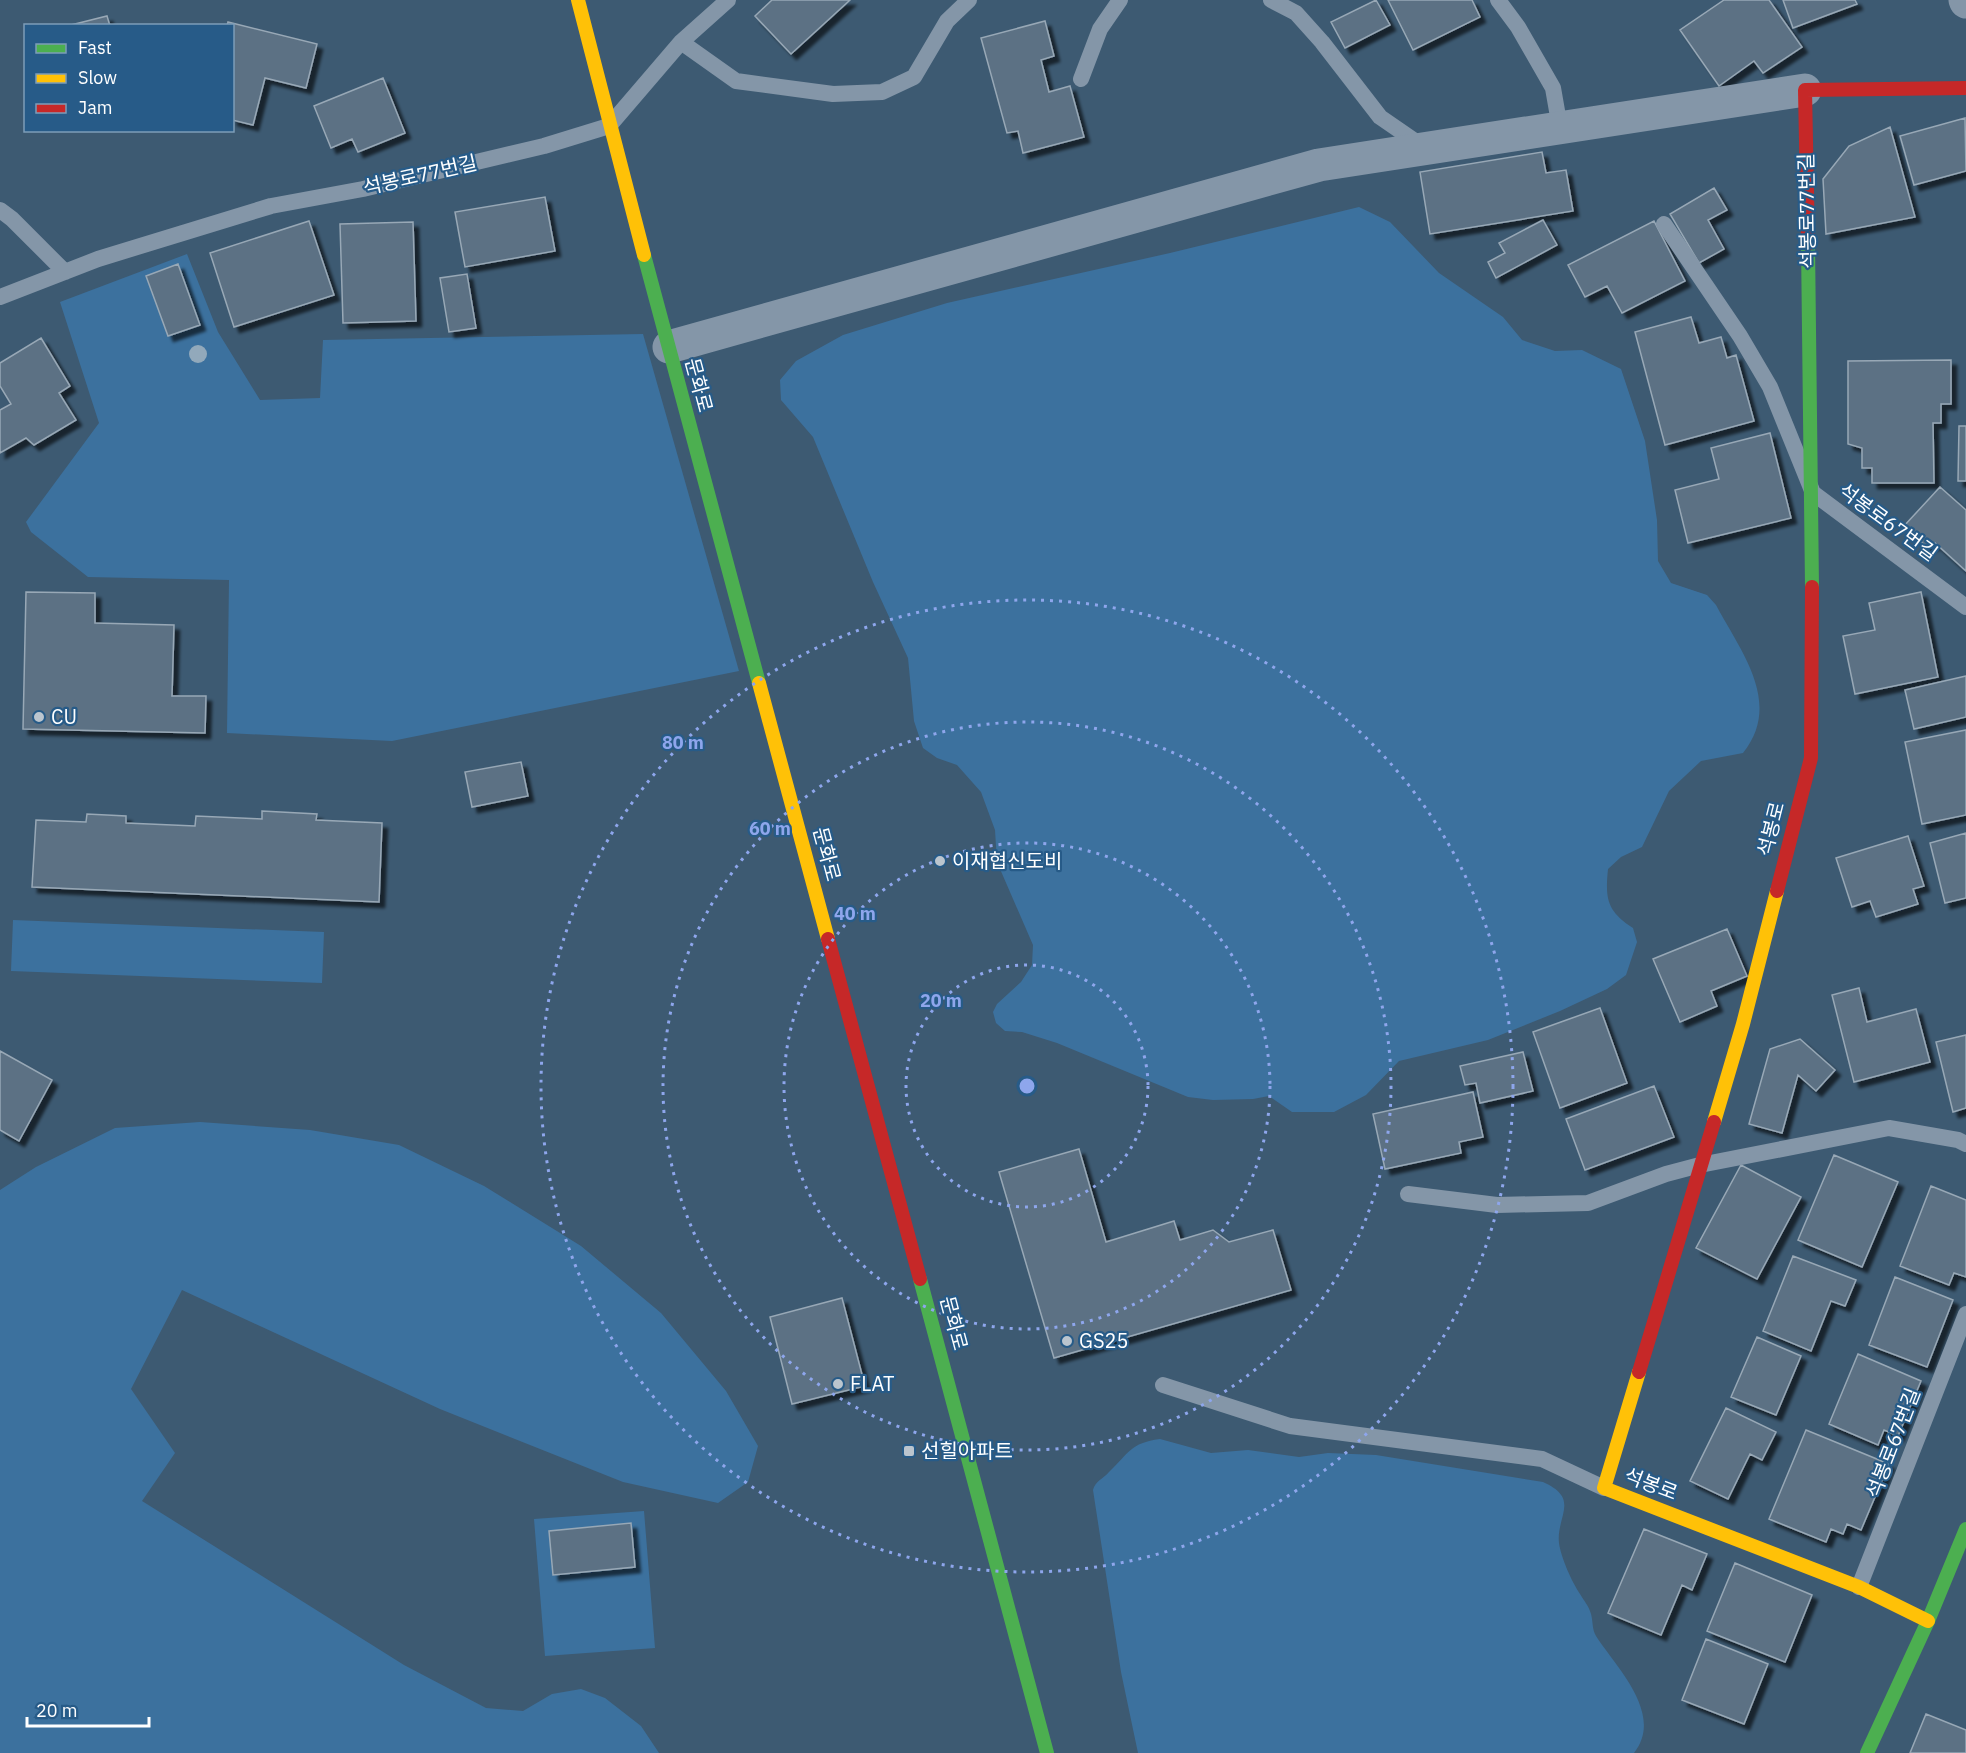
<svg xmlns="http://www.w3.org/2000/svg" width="1966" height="1753" font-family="'IBM Plex Sans','Noto Sans KR',sans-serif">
	<defs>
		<filter id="shadow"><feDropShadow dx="5.5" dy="5.5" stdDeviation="1.5" flood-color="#0009"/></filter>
	</defs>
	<rect width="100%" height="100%" fill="#3d5a72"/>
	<path fill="#3c719e" d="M 1359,207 L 1390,222 L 1439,273 L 1503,317 L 1522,340 L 1555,351 L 1582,350 L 1621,369 L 1645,441 L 1657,520 L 1658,561 L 1671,583 L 1707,595 L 1716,605 C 1741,652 1783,703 1743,753 L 1701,761 L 1669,791 L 1642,847 L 1621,857 L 1608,869 C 1605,899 1607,911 1633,928 L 1637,942 L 1626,975 L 1607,989 L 1560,1011 L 1488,1040 L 1399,1061 L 1366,1095 L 1334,1112 L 1292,1112 L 1269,1096 L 1253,1099 L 1213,1100 L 1188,1097 L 1057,1043 L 1022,1032 L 1005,1031 L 996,1023 L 993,1012 L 997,1004 L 1021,982 L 1032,965 L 1033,945 L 997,862 L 995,830 L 981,792 L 957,765 L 937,758 L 923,748 L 914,721 L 908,658 L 873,582 L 813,437 L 781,400 L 780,380 L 796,361 L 843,335 L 947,303 L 1170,253 Z
		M 187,254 L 218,332 L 260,400 L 320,398 L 323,340 L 643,334 L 739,671 L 392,741 L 227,733 L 229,580 L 88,577 L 31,532 L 26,522 L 99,423 L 60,302 Z
		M 13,920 L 324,932 L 322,983 L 11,971 Z
		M 200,1122 L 310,1130 L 399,1145 L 484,1186 L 581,1246 L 661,1313 L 726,1391 L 758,1446 L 748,1482 L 718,1503 L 623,1482 L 440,1409 L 182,1290 L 131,1389 L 175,1453 L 142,1501 L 404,1665 L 486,1708 L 523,1711 L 552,1694 L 581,1689 L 605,1698 L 641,1726 L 659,1753 L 0,1753 L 0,1190 L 36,1167 L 115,1128 Z
		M 1160,1439 L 1211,1453 L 1248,1450 L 1299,1457 L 1328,1453 L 1376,1455 L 1543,1482 C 1581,1499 1556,1516 1559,1543 C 1561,1558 1572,1582 1580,1594 C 1584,1601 1589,1606 1591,1614 C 1593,1621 1592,1630 1596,1636 C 1615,1666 1665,1714 1634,1753 L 1138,1753 L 1121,1672 L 1093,1490 C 1095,1481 1103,1479 1109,1472 C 1129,1453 1130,1443 1160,1439 Z
		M 644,1511 L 655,1648 L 545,1656 L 534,1519 Z"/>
	<path fill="#5b7184" stroke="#98a8b6" stroke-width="1.5" filter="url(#shadow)" d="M 772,0 L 850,0 L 791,54 L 755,16 Z
		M 1376,0 L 1390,25 L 1345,48 L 1331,22 Z
		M 1388,0 L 1472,0 L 1480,17 L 1413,50 Z
		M 1724,0 L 1769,0 L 1802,47 L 1763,73 L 1754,61 L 1719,86 L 1680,30 Z
		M 1783,0 L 1855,0 L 1857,4 L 1793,28 Z
		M 107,16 L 110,26 L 67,26 Z
		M 1045,21 L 1054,56 L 1041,60 L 1049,92 L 1070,86 L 1084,137 L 1023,153 L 1018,131 L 1007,133 L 981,38 Z
		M 228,22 L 317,44 L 306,88 L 265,78 L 253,125 L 232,120 L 232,26 L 227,26 Z
		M 383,78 L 405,133 L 358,152 L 352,139 L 331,148 L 314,106 Z
		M 1965,118 L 1966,171 L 1914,185 L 1900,136 Z
		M 1890,127 L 1915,217 L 1826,234 L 1823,179 L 1849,146 Z
		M 1542,152 L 1546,173 L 1566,170 L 1573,211 L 1430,234 L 1420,172 Z
		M 1714,188 L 1727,210 L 1708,220 L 1724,249 L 1699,263 L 1670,214 Z
		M 545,197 L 555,251 L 465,267 L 455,212 Z
		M 1543,220 L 1557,245 L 1496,278 L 1488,262 L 1505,253 L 1499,243 Z
		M 309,221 L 334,295 L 234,327 L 210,253 Z
		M 1654,221 L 1685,281 L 1622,313 L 1607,286 L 1585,297 L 1568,265 Z
		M 413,222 L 416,321 L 343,323 L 340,224 Z
		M 178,264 L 200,325 L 168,336 L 146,276 Z
		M 467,274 L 476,328 L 449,332 L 440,278 Z
		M 1691,317 L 1699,343 L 1721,337 L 1727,358 L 1736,355 L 1754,421 L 1665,445 L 1635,332 Z
		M 41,338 L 70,386 L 59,393 L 76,420 L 34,445 L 26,438 L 0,453 L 0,410 L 11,404 L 0,386 L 0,363 Z
		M 1951,360 L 1951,404 L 1941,404 L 1941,423 L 1933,423 L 1934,483 L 1872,483 L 1872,468 L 1862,468 L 1862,448 L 1848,444 L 1848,361 Z
		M 1959,426 L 1966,426 L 1966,481 L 1958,481 Z
		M 1770,433 L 1791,518 L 1688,543 L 1675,490 L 1719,479 L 1711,448 Z
		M 1940,487 L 1966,510 L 1966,571 L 1935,543 L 1927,547 L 1904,526 Z
		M 26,592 L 95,593 L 95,623 L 174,625 L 172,696 L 206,696 L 205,733 L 23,729 Z
		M 1921,592 L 1938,677 L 1855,694 L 1843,636 L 1875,630 L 1869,603 Z
		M 1966,676 L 1966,717 L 1914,729 L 1905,690 Z
		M 1966,730 L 1966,815 L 1922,824 L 1905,742 Z
		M 521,762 L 528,796 L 472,807 L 465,772 Z
		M 262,811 L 317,814 L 316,820 L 382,823 L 379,902 L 32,887 L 36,820 L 86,822 L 87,814 L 126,816 L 126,823 L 195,826 L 196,816 L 262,819 Z
		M 1966,833 L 1966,898 L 1945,903 L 1930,843 Z
		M 1908,836 L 1924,886 L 1913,889 L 1918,904 L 1876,917 L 1870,901 L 1852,907 L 1836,858 Z
		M 1727,929 L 1747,976 L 1711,991 L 1717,1006 L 1680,1022 L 1653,959 Z
		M 1859,988 L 1867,1022 L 1916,1009 L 1930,1062 L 1854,1082 L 1832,995 Z
		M 1600,1008 L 1627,1083 L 1560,1108 L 1533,1032 Z
		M 1966,1035 L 1966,1108 L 1953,1112 L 1936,1042 Z
		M 1800,1039 L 1835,1070 L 1816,1091 L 1798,1075 L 1782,1133 L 1749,1124 L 1770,1049 Z
		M 0,1051 L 52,1080 L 19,1141 L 0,1130 Z
		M 1523,1052 L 1533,1091 L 1480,1103 L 1476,1083 L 1465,1085 L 1460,1066 Z
		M 1654,1086 L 1674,1137 L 1585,1170 L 1566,1119 Z
		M 1473,1092 L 1483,1137 L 1459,1142 L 1461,1153 L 1385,1169 L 1373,1114 Z
		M 1079,1149 L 1106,1242 L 1174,1221 L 1180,1240 L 1213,1230 L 1229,1242 L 1273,1230 L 1291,1290 L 1054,1358 L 999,1172 Z
		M 1834,1155 L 1898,1182 L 1862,1267 L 1798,1240 Z
		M 1741,1165 L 1801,1197 L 1757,1279 L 1696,1248 Z
		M 1931,1186 L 1966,1200 L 1966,1277 L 1954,1273 L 1949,1285 L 1900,1266 Z
		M 1793,1256 L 1856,1280 L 1845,1306 L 1831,1301 L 1811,1351 L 1763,1331 Z
		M 1895,1277 L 1953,1300 L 1927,1367 L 1869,1345 Z
		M 842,1298 L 865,1386 L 792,1404 L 770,1317 Z
		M 1757,1337 L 1801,1356 L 1776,1415 L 1731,1397 Z
		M 1858,1354 L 1921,1381 L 1898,1436 L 1884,1430 L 1878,1445 L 1829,1424 Z
		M 1726,1408 L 1776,1432 L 1762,1460 L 1750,1454 L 1728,1499 L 1690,1481 Z
		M 1806,1430 L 1889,1464 L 1861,1530 L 1847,1524 L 1843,1534 L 1831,1529 L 1826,1542 L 1769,1519 Z
		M 631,1523 L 635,1567 L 553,1575 L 549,1531 Z
		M 1644,1529 L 1707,1554 L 1692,1590 L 1682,1585 L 1661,1635 L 1608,1613 Z
		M 1735,1563 L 1812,1595 L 1785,1662 L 1707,1631 Z
		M 1706,1639 L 1768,1664 L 1744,1724 L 1682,1700 Z
		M 1926,1714 L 1966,1730 L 1966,1753 L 1910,1753 Z"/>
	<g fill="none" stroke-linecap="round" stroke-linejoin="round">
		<path stroke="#8496a8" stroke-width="16" d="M 1271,0 L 1296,13 L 1322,42 L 1380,117 L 1425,148
			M 1498,0 L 1518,27 L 1553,88 L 1560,128
			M 681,42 L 736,81 L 833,94 L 882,92 L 914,77 L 947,21 L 969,0
			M 1081,79 L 1100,29 L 1120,0
			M 0,210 L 12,219 L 65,272
			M 1664,224 L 1740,336 L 1770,387 L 1813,493 L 1966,607
			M 0,297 L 98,259 L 271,206 L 363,189 L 544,146 L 609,126 L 681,42 L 728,0
			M 1408,1194 L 1497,1205 L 1588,1203 L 1666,1174 L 1700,1165 L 1889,1128 L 1958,1140 L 1966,1144
			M 1163,1385 L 1290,1426 L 1542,1459 L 1604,1488
			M 1859,1587 L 1966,1314"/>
		<path stroke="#8496a8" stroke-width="33" d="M 1965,0 L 1966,2
			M 669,347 L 1319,165 L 1805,90"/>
		<path stroke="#4caf50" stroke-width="14" d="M 1808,244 L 1812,587
			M 644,255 L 759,683
			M 920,1279 L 1047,1753
			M 1867,1753 L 1928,1621 L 1966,1529"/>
		<path stroke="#ffc107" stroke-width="14" d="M 578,0 L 644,255
			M 759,683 L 828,939
			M 1714,1122 L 1743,1024 L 1777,891
			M 1639,1372 L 1604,1488 L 1859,1587 L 1928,1621"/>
		<path stroke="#c62828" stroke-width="14" d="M 1808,244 L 1805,90 L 1966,88
			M 1777,891 L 1811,758 L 1812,587
			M 828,939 L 920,1279
			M 1639,1372 L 1714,1122"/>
	</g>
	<circle fill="#92a9bb" cx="198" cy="354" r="9"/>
	<g fill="none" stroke="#8ea6ec" stroke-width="3" stroke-dasharray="3 6">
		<circle cx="1027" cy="1086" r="121"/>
		<circle cx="1027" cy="1086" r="243"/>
		<circle cx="1027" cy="1086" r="364"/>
		<circle cx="1027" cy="1086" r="486"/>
	</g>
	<g fill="#bbc5ce" stroke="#275b88" stroke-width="2">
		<circle cx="39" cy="717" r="6"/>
		<circle cx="940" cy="861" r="6"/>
		<circle cx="1067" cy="1341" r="6"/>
		<circle cx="838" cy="1384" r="6"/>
		<rect x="903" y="1445" width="12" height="12" rx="3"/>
	</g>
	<g text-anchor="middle" stroke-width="4.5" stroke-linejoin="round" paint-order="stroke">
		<g font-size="20" fill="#fff" stroke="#275b88">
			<text transform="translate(420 175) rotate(-13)" y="7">석봉로77번길</text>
			<text transform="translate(1807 211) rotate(-91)" y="7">석봉로77번길</text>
			<text transform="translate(699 385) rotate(75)" y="7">문화로</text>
			<text transform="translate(1888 522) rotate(36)" y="7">석봉로67번길</text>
			<text transform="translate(1771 829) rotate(-76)" y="7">석봉로</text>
			<text transform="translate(827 854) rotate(75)" y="7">문화로</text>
			<text transform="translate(954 1323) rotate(75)" y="7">문화로</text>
			<text transform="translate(1893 1443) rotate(-69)" y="7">석봉로67번길</text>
			<text transform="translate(1651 1484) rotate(21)" y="7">석봉로</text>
		</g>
		<g font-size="20" fill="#fff" stroke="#275b88" text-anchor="start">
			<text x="51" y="724">CU</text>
			<text x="952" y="868">이재협신도비</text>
			<text x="1079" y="1348">GS25</text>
			<text x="850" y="1391">FLAT</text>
			<text x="921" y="1458">선힐아파트</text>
		</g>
	</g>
	<circle cx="1027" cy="1086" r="9" fill="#8ea6ec" stroke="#275b88" stroke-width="3"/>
	<g font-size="18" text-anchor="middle" font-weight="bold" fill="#8ea6ec" stroke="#275b88" stroke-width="4.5" stroke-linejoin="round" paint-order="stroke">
		<text x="683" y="749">80 m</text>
		<text x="770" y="835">60 m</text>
		<text x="855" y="920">40 m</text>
		<text x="941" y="1007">20 m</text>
	</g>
	<rect x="24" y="24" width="210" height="108" fill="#275b88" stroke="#7d9db8" stroke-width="1.5"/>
	<rect x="36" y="44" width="30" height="9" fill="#4caf50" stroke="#7d9db8" stroke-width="1.5"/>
	<text x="78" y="54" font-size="18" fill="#ffffff">Fast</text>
	<rect x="36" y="74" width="30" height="9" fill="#ffc107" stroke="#7d9db8" stroke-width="1.5"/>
	<text x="78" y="84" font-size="18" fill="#ffffff">Slow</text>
	<rect x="36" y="104" width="30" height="9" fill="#c62828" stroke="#7d9db8" stroke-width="1.5"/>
	<text x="78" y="114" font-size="18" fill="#ffffff">Jam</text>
	<path d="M27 1717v9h122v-9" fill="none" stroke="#ffffff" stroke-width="3"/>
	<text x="36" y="1717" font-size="18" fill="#ffffff" stroke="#275b88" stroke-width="4.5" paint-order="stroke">20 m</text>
</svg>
